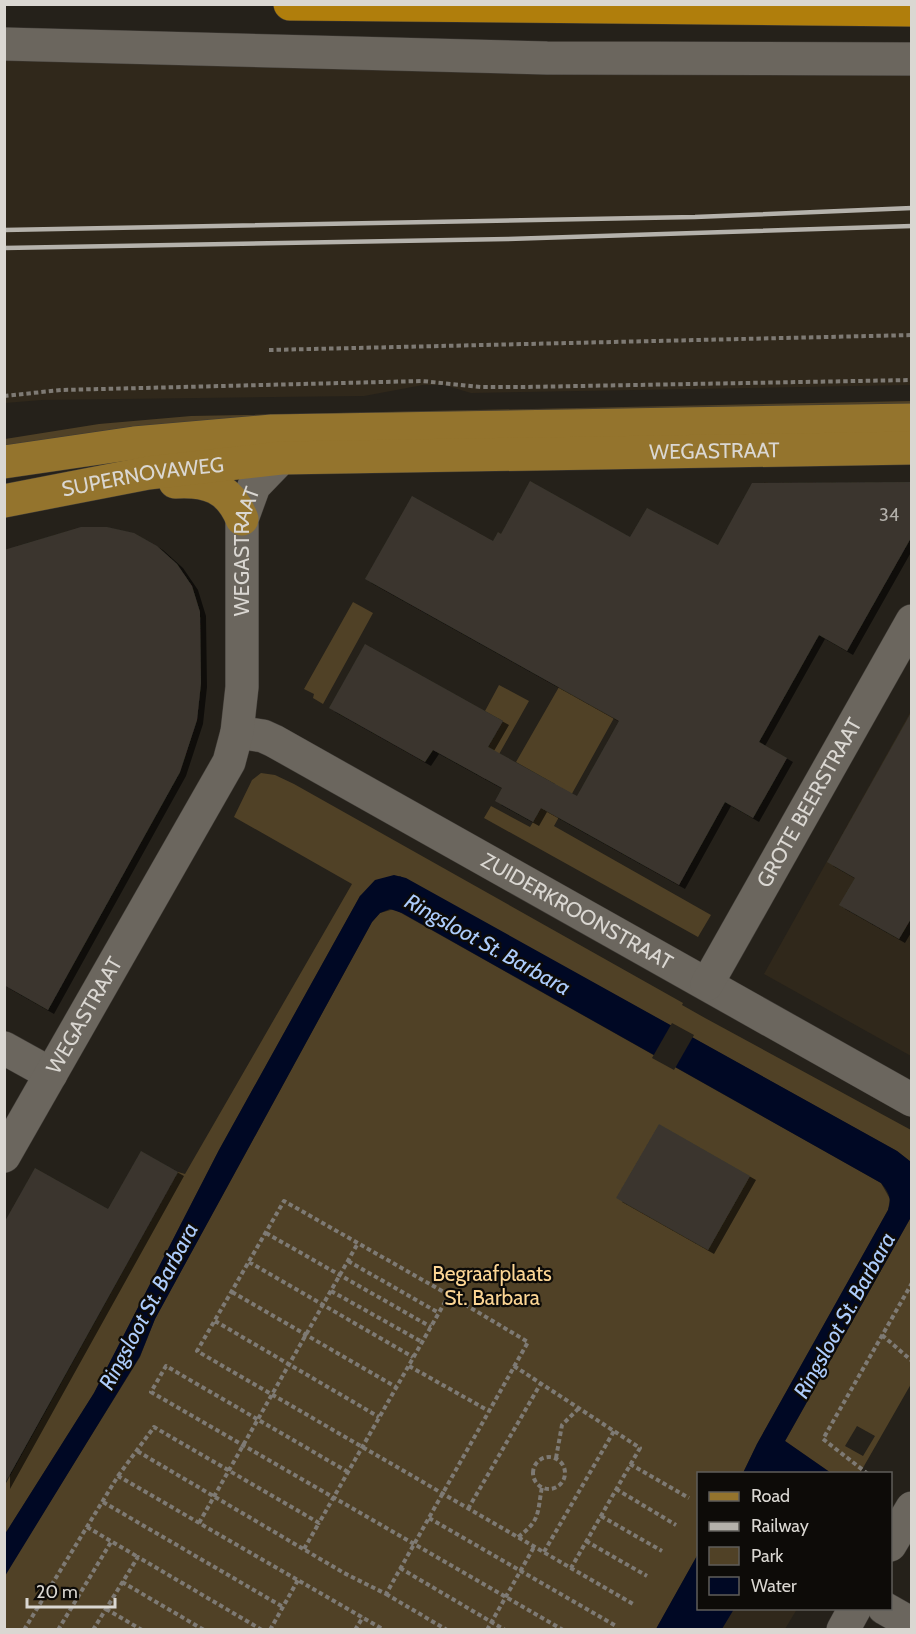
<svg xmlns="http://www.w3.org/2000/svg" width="916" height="1634" font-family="Cabin,sans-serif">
	<defs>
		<filter id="shadow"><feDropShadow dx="6" dy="4" stdDeviation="0" flood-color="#0009"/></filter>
	</defs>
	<rect width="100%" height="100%" fill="#25211a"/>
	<path fill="#30281b" d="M 5,38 L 911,51 L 911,385 L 471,393 L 444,385 L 423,385 L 364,396 L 42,400 L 5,403 Z
		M 911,711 L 911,1056 L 764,974 Z
		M 720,1609 L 797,1609 L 785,1629 L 708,1630 Z"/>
	<path fill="#504126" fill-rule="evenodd" d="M 911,401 L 911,411 L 5,452 L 5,439 L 99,424 L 191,416 Z
		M 353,602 L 373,613 L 323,704 L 313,698 L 314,694 L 304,689 Z
		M 499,685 L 529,701 L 485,779 L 474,772 L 503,721 L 485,711 Z
		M 559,687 L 614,718 L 554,826 L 711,915 L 698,937 L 484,818 L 491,806 L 530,827 L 533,822 L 555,784 L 516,762 Z
		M 261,773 L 275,775 L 294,784 L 683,1003 L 682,1005 L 705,1018 L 911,1130 L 911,1162 L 897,1151 L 400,876 L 360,896 L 219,1150 L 94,1393 L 5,1534 L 5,1485 L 178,1172 L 185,1174 L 352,884 L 234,817 L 252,780 Z
		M 394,909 L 881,1183 L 890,1199 L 888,1210 L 757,1444 L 743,1473 L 698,1474 L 698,1554 L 656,1629 L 5,1629 L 4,1576 L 140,1357 L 155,1319 L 372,922 L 380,913 Z
		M 911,1217 L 911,1384 L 860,1473 L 831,1473 L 785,1441 ZM 857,1426 L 875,1436 L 863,1456 L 845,1446 Z"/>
	<path fill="#000824" d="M 394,875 L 406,878 L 897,1151 L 911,1162 L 911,1217 L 785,1441 L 831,1473 L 743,1473 L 757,1444 L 888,1210 C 892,1198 889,1193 881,1183 L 402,913 L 390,909 L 380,913 L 372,922 L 155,1319 L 140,1356 L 5,1576 L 5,1534 L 94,1393 L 219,1150 L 360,896 L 375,880 Z
		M 698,1554 L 698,1608 L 734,1609 L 722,1629 L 656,1629 Z"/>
	<path fill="#25211a" d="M 672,1023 L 694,1035 L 674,1070 L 652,1058 Z"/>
	<path fill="#3a362e" filter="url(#shadow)" d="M 530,481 L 630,537 L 647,508 L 718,545 L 752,483 L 912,482 L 912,536 L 847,651 L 819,635 L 759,742 L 787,758 L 753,818 L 725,802 L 679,885 L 541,808 L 533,822 L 495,801 L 502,788 L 433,750 L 425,762 L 329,708 L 365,644 L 503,721 L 488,747 L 577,796 L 619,721 L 365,579 L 412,496 L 493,541 L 498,532 L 501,534 Z
		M 81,527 L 107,527 L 134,533 L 157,546 L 177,564 L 192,586 L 200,612 L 201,683 L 197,720 L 180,772 L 48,1010 L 4,985 L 4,550 Z
		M 912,711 L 912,917 L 899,939 L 839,905 L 855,878 L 827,862 Z
		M 659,1124 L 750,1176 L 708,1250 L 616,1198 Z
		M 141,1151 L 178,1172 L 4,1485 L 4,1223 L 35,1168 L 108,1209 Z"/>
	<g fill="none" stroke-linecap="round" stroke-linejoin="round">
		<defs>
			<g id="minor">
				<path d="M 4,44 L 547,58 L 912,59"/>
				<path id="s1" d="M 237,732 L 263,736 L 274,741 L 912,1100"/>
				<path id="s2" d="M 707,984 L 912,621"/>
				<path d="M 4,1048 L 51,1074"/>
				<path id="s3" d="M 4,1156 L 229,762 L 237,732 L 242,687 L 242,519 L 254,486 L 281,458"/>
				<path d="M 890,1545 L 912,1508"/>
				<path d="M 884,1608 L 912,1624"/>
				<path d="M 843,1630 L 855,1608"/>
			</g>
			<g id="major">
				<path d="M 4,462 L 134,443 L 272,431 L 912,420"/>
				<path d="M 175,482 C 207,480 229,487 242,519"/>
				<path id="s4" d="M 4,501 L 148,473 L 281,458 L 912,448"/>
			</g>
			<path id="highway" d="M 290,4 L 912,10"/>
		</defs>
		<use href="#minor" stroke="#3f3b36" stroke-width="34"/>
		<use href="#major" stroke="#3f3b36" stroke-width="34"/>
		<use href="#highway" stroke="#3f3b36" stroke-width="34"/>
		<path stroke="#7e7a74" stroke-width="4" stroke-dasharray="4.5 3" stroke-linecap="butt" d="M 269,350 L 912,335
			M 4,396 L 61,390 L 422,381 L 481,387 L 524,387 L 912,380
			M 266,1233 L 431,1327
			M 348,1261 L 439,1313
			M 249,1262 L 413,1357
			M 331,1291 L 422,1342
			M 232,1292 L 396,1387
			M 449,1295 L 284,1201 L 197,1351 L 633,1604
			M 215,1321 L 379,1417
			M 882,1335 L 912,1361
			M 409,1366 L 489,1411
			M 514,1366 L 640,1448 L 571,1568
			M533 1473a16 16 0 1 1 32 0a16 16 0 1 1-32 0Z
			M 556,1458 L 562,1425 L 579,1408
			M 630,1464 L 689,1498
			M 348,1472 L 166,1366 L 151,1392 L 563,1630
			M 868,1474 L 823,1439 L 912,1283
			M 118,1476 L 154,1427 L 319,1523 L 449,1295 L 528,1342 L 386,1594 L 344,1573 L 137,1451
			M 616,1489 L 676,1525
			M 103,1502 L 283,1607
			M 468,1509 L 541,1383
			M 601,1516 L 662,1551
			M 429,1518 L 616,1626
			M 199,1523 L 358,1243
			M 87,1527 L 138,1557
			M 518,1537 C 541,1520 537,1513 542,1487
			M 586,1541 L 647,1576
			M 304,1549 L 319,1523
			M 544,1552 L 614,1431
			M 400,1568 L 505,1630
			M 122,1582 L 204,1630
			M 386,1594 L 447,1630
			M 106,1609 L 142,1630
			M 24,1630 L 118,1476 L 384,1630
			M 58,1630 L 111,1542
			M 93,1630 L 138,1557 L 262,1630
			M 270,1630 L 298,1580
			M 355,1630 L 363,1617
			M 487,1630 L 534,1547"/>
		<use href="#minor" stroke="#6b665e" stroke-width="33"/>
		<use href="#major" stroke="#94742d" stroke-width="33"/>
		<use href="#highway" stroke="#b07e0c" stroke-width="33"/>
		<path stroke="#b5b2ac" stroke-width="4.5" d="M 4,230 L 695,217 L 912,208
			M 4,248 L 508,239 L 912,226"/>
	</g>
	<g text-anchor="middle" stroke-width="4.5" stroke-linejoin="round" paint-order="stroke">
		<g font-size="18" fill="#b2afa9">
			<text x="889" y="521">34</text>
		</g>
		<g font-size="21" fill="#dad7d2" stroke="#0d0b08">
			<text dy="7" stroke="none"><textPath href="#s4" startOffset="714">WEGASTRAAT</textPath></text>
			<text dy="7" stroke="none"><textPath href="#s4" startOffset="141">SUPERNOVAWEG</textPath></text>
			<text dy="7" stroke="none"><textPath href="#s3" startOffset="666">WEGASTRAAT</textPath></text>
			<text dy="7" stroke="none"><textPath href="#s2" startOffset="208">GROTE BEERSTRAAT</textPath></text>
			<text dy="7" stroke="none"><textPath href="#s1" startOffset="386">ZUIDERKROONSTRAAT</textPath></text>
			<text dy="7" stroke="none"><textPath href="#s3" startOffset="162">WEGASTRAAT</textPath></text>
		</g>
		<g font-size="21" fill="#fcd594" stroke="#0d0b08">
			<text x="492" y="1281">Begraafplaats<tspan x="492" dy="24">St. Barbara</tspan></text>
		</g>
		<g font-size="22" font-style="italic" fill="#adccfc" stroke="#0d0b08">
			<text transform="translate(488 944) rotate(29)" y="8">Ringsloot St. Barbara</text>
			<text transform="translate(148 1306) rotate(-62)" y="8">Ringsloot St. Barbara</text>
			<text transform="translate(844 1315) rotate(-61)" y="8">Ringsloot St. Barbara</text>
		</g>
	</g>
	<rect width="916" height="1634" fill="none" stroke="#dad7d2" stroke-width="12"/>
	<rect x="697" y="1472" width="195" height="138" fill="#0d0b08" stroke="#5f5d59" stroke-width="1.5"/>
	<rect x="709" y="1492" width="30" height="9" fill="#94742d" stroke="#5f5d59" stroke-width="1.5"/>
	<text x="751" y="1502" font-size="18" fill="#dad7d2">Road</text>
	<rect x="709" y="1522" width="30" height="9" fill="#b5b2ac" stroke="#5f5d59" stroke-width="1.5"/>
	<text x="751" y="1532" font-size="18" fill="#dad7d2">Railway</text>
	<rect x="709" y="1547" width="30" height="18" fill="#504126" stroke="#5f5d59" stroke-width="1.5"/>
	<text x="751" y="1562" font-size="18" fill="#dad7d2">Park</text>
	<rect x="709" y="1577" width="30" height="18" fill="#000824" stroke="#5f5d59" stroke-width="1.5"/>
	<text x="751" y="1592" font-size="18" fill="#dad7d2">Water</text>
	<path d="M27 1598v9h88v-9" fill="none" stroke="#dad7d2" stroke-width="3"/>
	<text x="36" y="1598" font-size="18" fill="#dad7d2" stroke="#0d0b08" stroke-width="4.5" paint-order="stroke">20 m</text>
</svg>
